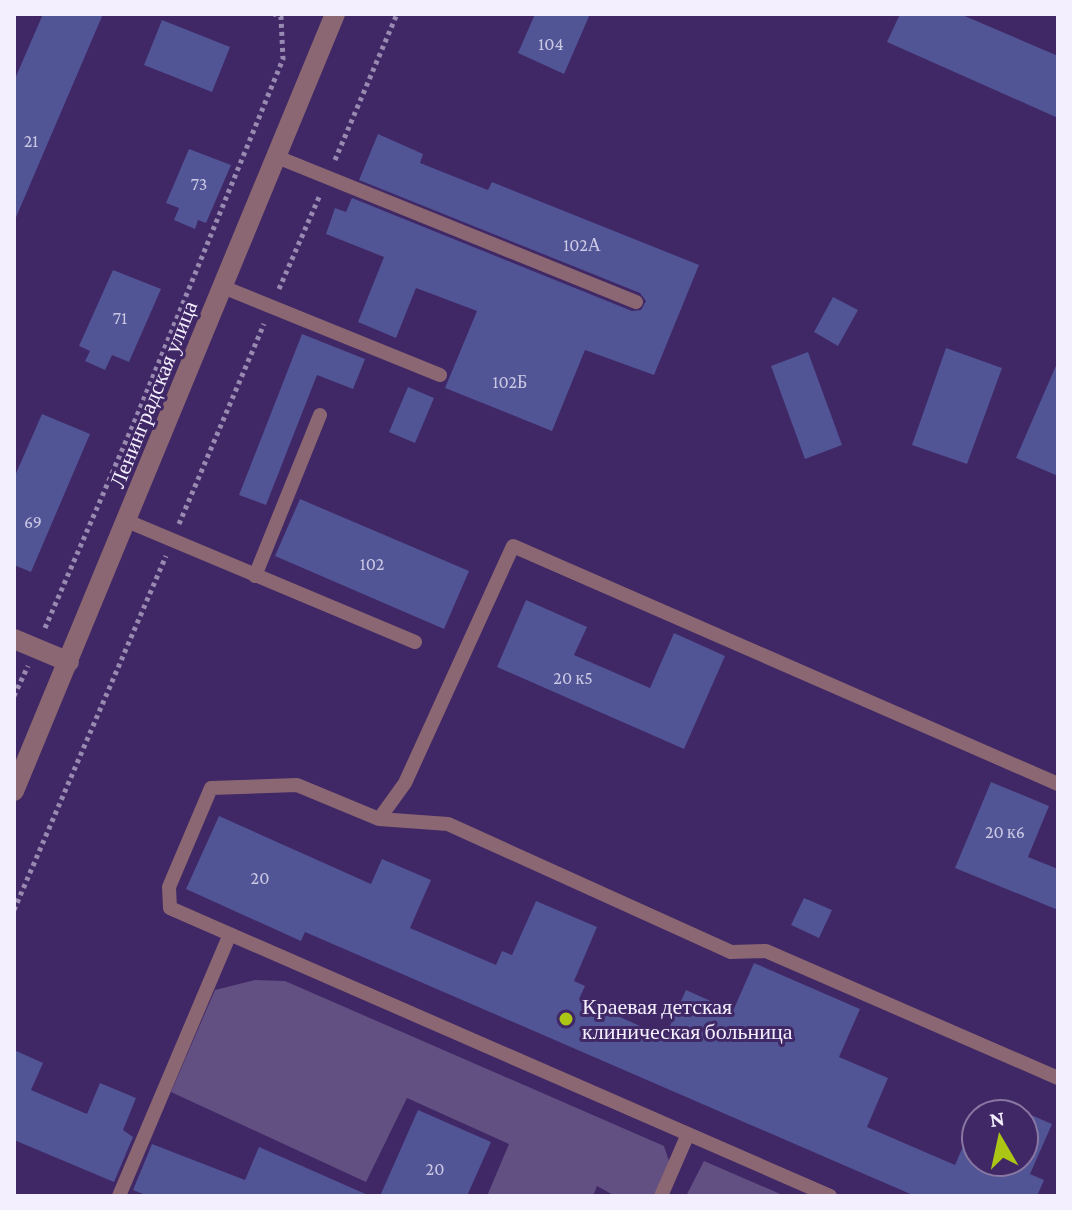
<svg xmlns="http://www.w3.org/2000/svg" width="1072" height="1210" font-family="'Crimson Pro',serif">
	<rect width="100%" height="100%" fill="#402765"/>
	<path fill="#625082" d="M 255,980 L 285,981 L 664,1146 L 669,1161 L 654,1196 L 615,1196 L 597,1186 L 593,1196 L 487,1196 L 509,1144 L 407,1098 L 366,1182 L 171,1092 L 215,990 Z
		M 704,1161 L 785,1196 L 686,1196 Z"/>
	<path fill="#515495" d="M 43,14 L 103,14 L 14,222 L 14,81 Z
		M 535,14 L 590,14 L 564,74 L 518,53 Z
		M 900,14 L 960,14 L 1058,56 L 1058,118 L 887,42 Z
		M 162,20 L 230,47 L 212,92 L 144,65 Z
		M 378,134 L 423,154 L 420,163 L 488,190 L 492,182 L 699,265 L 654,375 L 585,350 L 552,431 L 445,388 L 477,311 L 416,288 L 396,338 L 358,322 L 384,257 L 326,234 L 335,208 L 346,212 L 352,198 L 632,311 L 641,310 L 646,301 L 640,293 L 359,180 Z
		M 189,149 L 231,165 L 206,223 L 198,220 L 195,229 L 174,220 L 179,208 L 166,203 Z
		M 113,270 L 161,289 L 129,362 L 112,355 L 105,370 L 85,361 L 90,351 L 79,346 Z
		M 833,297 L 858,310 L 838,346 L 814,332 Z
		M 302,334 L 365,359 L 353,389 L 317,375 L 266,505 L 239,495 Z
		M 946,348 L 1002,368 L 967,464 L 912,445 Z
		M 808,352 L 842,445 L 805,459 L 771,366 Z
		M 1058,361 L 1058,476 L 1016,458 Z
		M 408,387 L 434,398 L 415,443 L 389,432 Z
		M 42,414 L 90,434 L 31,572 L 14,565 L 14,478 Z
		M 300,499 L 469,571 L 444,629 L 275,556 Z
		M 526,600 L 587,627 L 574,655 L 650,688 L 674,633 L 725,656 L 684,749 L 497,667 Z
		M 991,782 L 1049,806 L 1028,857 L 1058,869 L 1058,910 L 955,868 Z
		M 219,816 L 371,884 L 382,859 L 431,880 L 410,928 L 496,965 L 502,951 L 512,955 L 536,901 L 597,927 L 574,981 L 585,986 L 579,999 L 665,1037 L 686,990 L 733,1011 L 754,963 L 860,1009 L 839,1057 L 888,1078 L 867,1127 L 955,1165 L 976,1116 L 976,1162 L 1024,1162 L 1024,1112 L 1052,1124 L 1030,1174 L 1044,1180 L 1037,1196 L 915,1196 L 305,932 L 301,941 L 186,889 Z
		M 804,898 L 832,910 L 819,938 L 791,925 Z
		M 14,1050 L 43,1063 L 31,1090 L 87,1114 L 100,1083 L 136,1098 L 123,1130 L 133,1137 L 114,1182 L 14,1140 Z
		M 418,1110 L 491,1142 L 467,1196 L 380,1196 Z
		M 152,1144 L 245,1180 L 259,1147 L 370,1196 L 148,1196 L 133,1190 Z"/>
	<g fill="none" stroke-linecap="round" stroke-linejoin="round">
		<path stroke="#988ab1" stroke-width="5" stroke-dasharray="4 4" stroke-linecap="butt" d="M 335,160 L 397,14
			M 279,289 L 320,195
			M 179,524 L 264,324
			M 45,628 L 136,418 L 283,59 L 281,17 L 274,14
			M 14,696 L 28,666
			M 14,910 L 166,556"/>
		<path stroke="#8a6772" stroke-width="14" d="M 277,157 L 636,302
			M 223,287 L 440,375
			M 127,521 L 415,642
			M 255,576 L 320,415
			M 379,819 L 405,783 L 513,546 L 1058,784
			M 119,1196 L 230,934
			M 661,1196 L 688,1134
			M 830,1196 L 170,908 L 169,887 L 211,788 L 297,785 L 379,819 L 448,824 L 731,952 L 766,951 L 1058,1078"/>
		<path stroke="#8a6772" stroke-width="20" d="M 14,639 L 69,662"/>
		<path stroke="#8a6772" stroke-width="20" d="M 14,791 L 335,14"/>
	</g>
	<circle fill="#abc615" stroke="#402765" stroke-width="3" cx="566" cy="1019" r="8"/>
	<g text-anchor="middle" stroke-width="6" stroke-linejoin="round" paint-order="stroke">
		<g font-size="18" fill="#cac8e4">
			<text x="551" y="50">104</text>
			<text x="31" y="147">21</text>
			<text x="199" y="190">73</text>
			<text x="582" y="251">102А</text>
			<text x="120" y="324">71</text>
			<text x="510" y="388">102Б</text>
			<text x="33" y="528">69</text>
			<text x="372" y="570">102</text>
			<text x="573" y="684">20 к5</text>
			<text x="1005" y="838">20 к6</text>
			<text x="260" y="884">20</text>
			<text x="435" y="1175">20</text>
		</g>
		<g font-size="22" fill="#f3effe" stroke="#402765">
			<text transform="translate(153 394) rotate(-68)" y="8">Ленинградская улица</text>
		</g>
		<g font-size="22" fill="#f3effe" stroke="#402765" text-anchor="start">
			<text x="582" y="1014">Краевая детская<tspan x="582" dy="25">клиническая больница</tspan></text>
		</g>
	</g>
	<rect width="1072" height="1210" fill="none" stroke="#f3effe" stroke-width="32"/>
	<g transform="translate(1000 1138) rotate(351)"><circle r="38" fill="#402765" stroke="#8877a2" stroke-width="2"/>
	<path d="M0-6L14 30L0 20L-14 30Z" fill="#abc615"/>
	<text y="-12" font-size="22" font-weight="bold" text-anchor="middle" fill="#f3effe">N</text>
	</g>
</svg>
